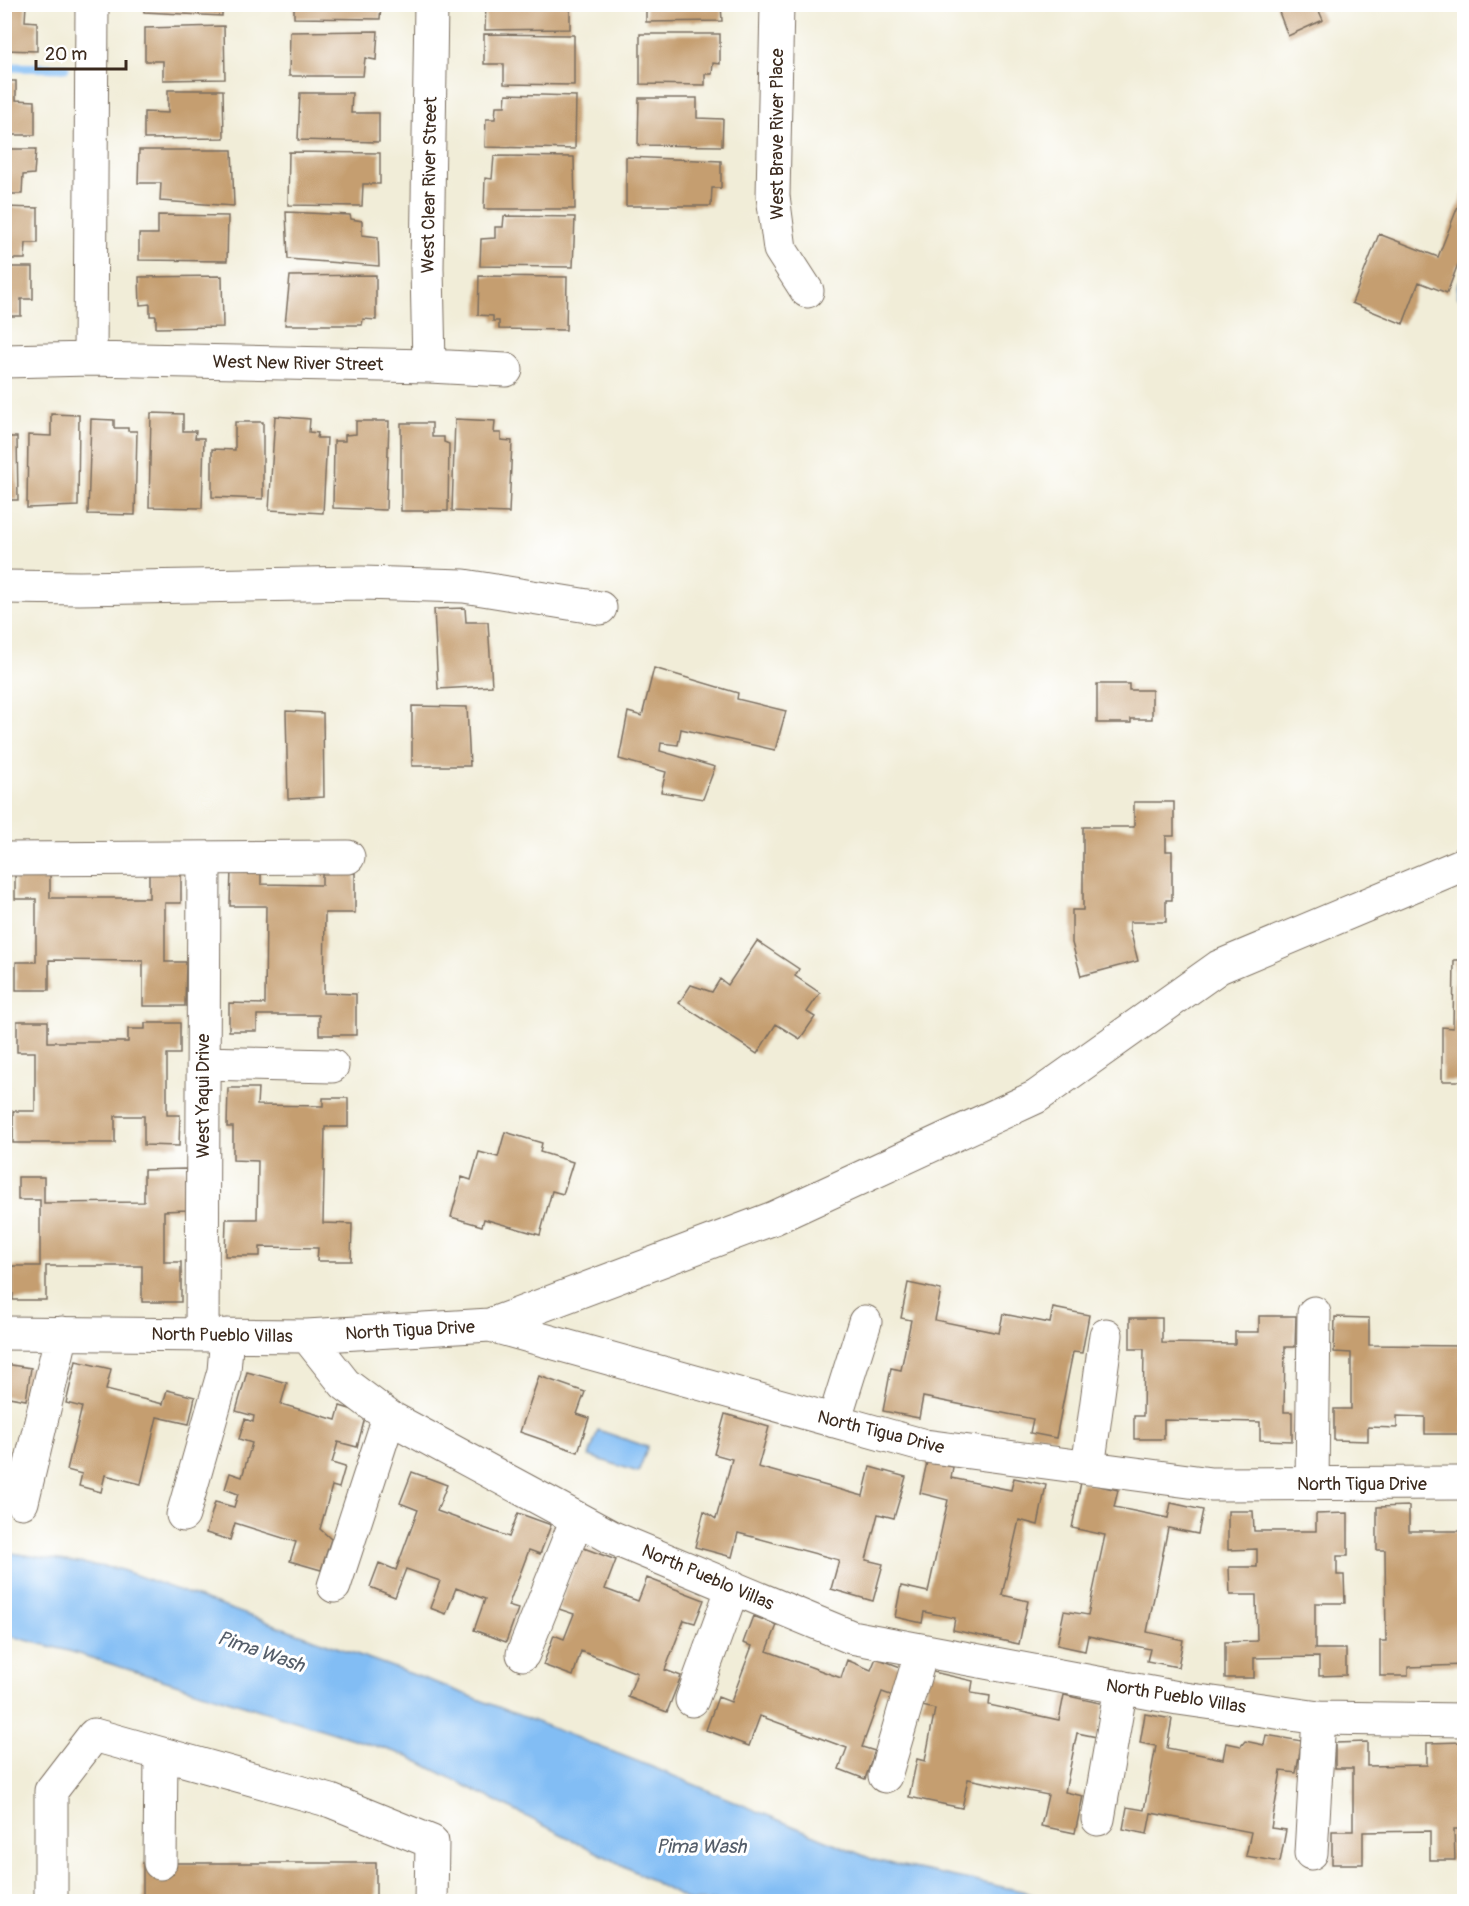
<svg xmlns="http://www.w3.org/2000/svg" width="1469" height="1906" font-family="Pangolin,sans-serif">
	<rect width="100%" height="100%" fill="#fff"/>
	<filter id="ink" filterUnits="userSpaceOnUse"><feTurbulence type="fractalNoise" baseFrequency=".0167" numOctaves="2"/><feDisplacementMap in="SourceGraphic" scale="12" xChannelSelector="R" yChannelSelector="G"/><feConvolveMatrix kernelMatrix="1 2 1 2 8 2 1 2 1" color-interpolation-filters="sRGB"/></filter>
	<filter id="wash" filterUnits="userSpaceOnUse"><feTurbulence type="fractalNoise" baseFrequency=".008" numOctaves="4" result="noise"/><feDisplacementMap in="SourceGraphic" scale="24" xChannelSelector="R" yChannelSelector="G"/><feGaussianBlur stdDeviation="1.35" result="paint"/><feColorMatrix in="noise" values="0 0 0 0 0 0 0 0 0 0 0 0 0 0 0 0 0 1.4 0 .05"/><feComposite in="paint" operator="in"/></filter>
	<g filter="url(#wash)">
		<rect width="100%" height="100%" fill="#f1edd8"/>
		<path fill="#82bdf4" stroke="#5e7489" stroke-width="1.5" d="M 1464,277 L 1464,303 L 1457,296 C 1456,287 1457,282 1464,277 Z
			M 598,1430 L 648,1447 L 638,1472 L 589,1456 Z
			M 5,1552 L 119,1569 L 434,1682 L 657,1769 L 874,1860 L 1022,1891 L 1049,1901 L 689,1901 L 632,1870 L 405,1755 L 69,1651 L 5,1635 Z"/>
		<g fill="none" stroke-linecap="round" stroke-linejoin="round">
			<path stroke="#82bdf4" stroke-width="9" d="M 4,67 L 65,68"/>
		</g>
		<g id="blocks">
			<path fill="#c59e6f" d="M 294,4 L 381,4 L 380,19 L 294,18 Z
				M 486,4 L 570,4 L 570,29 L 485,30 Z
				M 646,4 L 721,4 L 722,21 L 646,22 Z
				M 1276,4 L 1316,4 L 1323,20 L 1288,36 Z
				M 4,5 L 26,5 L 25,21 L 37,22 L 37,51 L 4,50 Z
				M 143,5 L 222,5 L 222,16 L 144,12 Z
				M 224,26 L 225,79 L 163,80 L 163,61 L 145,61 L 145,28 Z
				M 378,31 L 376,60 L 365,58 L 363,76 L 289,76 L 290,32 Z
				M 484,34 L 574,35 L 574,85 L 504,84 L 504,64 L 484,64 Z
				M 640,34 L 720,34 L 720,64 L 713,63 L 712,74 L 705,74 L 705,85 L 640,84 Z
				M 4,81 L 16,81 L 16,100 L 35,101 L 35,135 L 4,135 Z
				M 168,90 L 223,90 L 224,138 L 144,139 L 144,112 L 168,113 Z
				M 300,93 L 352,93 L 351,113 L 379,113 L 379,142 L 298,140 Z
				M 506,94 L 576,96 L 575,149 L 485,147 L 486,119 L 495,119 L 496,106 L 505,106 Z
				M 639,98 L 697,98 L 697,118 L 723,119 L 722,146 L 638,145 Z
				M 4,149 L 36,149 L 34,174 L 23,175 L 22,194 L 4,194 Z
				M 139,150 L 232,150 L 234,206 L 160,201 L 161,183 L 138,183 Z
				M 289,152 L 380,153 L 380,184 L 363,184 L 362,206 L 288,205 Z
				M 494,156 L 574,157 L 575,209 L 484,209 L 485,178 L 492,179 Z
				M 626,157 L 721,161 L 721,188 L 712,188 L 711,206 L 626,206 Z
				M 1464,191 L 1464,267 L 1458,264 L 1447,293 L 1419,282 L 1403,324 L 1352,303 L 1379,234 L 1438,257 Z
				M 4,207 L 38,208 L 38,243 L 26,243 L 25,259 L 4,259 Z
				M 286,212 L 350,215 L 351,219 L 362,221 L 362,235 L 378,237 L 379,266 L 288,259 Z
				M 158,215 L 228,216 L 227,261 L 139,260 L 139,234 L 158,234 Z
				M 504,216 L 575,217 L 573,267 L 480,266 L 481,239 L 495,238 L 495,227 L 503,227 Z
				M 4,267 L 33,267 L 33,299 L 21,299 L 21,316 L 4,316 Z
				M 376,275 L 376,320 L 363,319 L 362,325 L 285,325 L 290,276 Z
				M 222,276 L 223,327 L 156,328 L 156,316 L 150,316 L 150,304 L 140,305 L 139,277 Z
				M 479,276 L 567,277 L 566,330 L 499,329 L 499,321 L 493,321 L 493,316 L 478,315 Z
				M 151,413 L 183,414 L 183,431 L 196,431 L 195,438 L 204,438 L 202,508 L 149,507 Z
				M 51,414 L 79,415 L 78,506 L 27,508 L 28,435 L 51,436 Z
				M 275,416 L 310,419 L 309,432 L 318,433 L 317,438 L 327,438 L 323,513 L 269,510 Z
				M 91,419 L 114,420 L 114,428 L 128,428 L 128,431 L 137,431 L 135,515 L 88,514 Z
				M 455,419 L 495,421 L 494,433 L 501,433 L 501,440 L 512,441 L 509,513 L 452,511 Z
				M 356,421 L 389,421 L 386,510 L 333,508 L 334,441 L 345,441 L 345,435 L 356,434 Z
				M 235,422 L 263,422 L 263,499 L 212,497 L 212,449 L 235,450 Z
				M 401,423 L 432,423 L 432,437 L 444,437 L 444,442 L 449,444 L 448,511 L 401,511 Z
				M 4,437 L 17,437 L 18,500 L 4,500 Z
				M 465,608 L 466,622 L 488,622 L 492,686 L 438,689 L 434,609 Z
				M 654,668 L 738,693 L 737,699 L 786,711 L 775,750 L 681,729 L 678,745 L 661,743 L 660,751 L 715,767 L 703,799 L 661,792 L 666,772 L 619,759 L 628,712 L 642,716 Z
				M 1097,684 L 1129,684 L 1129,690 L 1152,690 L 1152,719 L 1131,719 L 1131,723 L 1097,723 Z
				M 412,706 L 467,707 L 470,766 L 412,766 Z
				M 286,711 L 323,713 L 324,797 L 288,799 Z
				M 1134,802 L 1174,802 L 1174,836 L 1166,836 L 1166,851 L 1172,851 L 1172,900 L 1166,900 L 1166,922 L 1130,922 L 1130,930 L 1138,961 L 1081,976 L 1072,943 L 1072,910 L 1083,910 L 1083,827 L 1134,827 Z
				M 15,867 L 50,867 L 50,898 L 149,898 L 149,869 L 181,870 L 181,903 L 165,903 L 165,962 L 186,962 L 185,1006 L 143,1006 L 143,961 L 49,960 L 49,990 L 16,990 L 16,962 L 36,962 L 36,899 L 15,899 Z
				M 231,868 L 261,868 L 261,884 L 322,885 L 322,873 L 355,873 L 355,913 L 325,913 L 324,993 L 356,994 L 356,1035 L 319,1035 L 319,1015 L 257,1015 L 257,1031 L 229,1031 L 229,1003 L 265,1004 L 266,906 L 230,906 Z
				M 757,941 L 799,969 L 795,976 L 820,993 L 807,1012 L 815,1017 L 800,1039 L 776,1024 L 757,1054 L 679,1003 L 691,985 L 712,992 L 720,979 L 728,985 Z
				M 1461,947 L 1464,947 L 1464,1081 L 1442,1081 L 1442,1027 L 1453,1028 L 1454,960 L 1461,960 Z
				M 17,1021 L 48,1021 L 48,1042 L 128,1042 L 128,1029 L 145,1029 L 145,1023 L 180,1023 L 180,1054 L 167,1054 L 167,1115 L 180,1115 L 179,1146 L 144,1145 L 144,1116 L 115,1116 L 115,1143 L 13,1143 L 13,1111 L 35,1111 L 35,1052 L 17,1052 Z
				M 228,1088 L 258,1088 L 257,1105 L 323,1106 L 323,1098 L 348,1098 L 348,1127 L 325,1127 L 323,1223 L 352,1224 L 351,1261 L 317,1261 L 318,1248 L 260,1247 L 260,1256 L 225,1256 L 226,1219 L 257,1219 L 258,1161 L 233,1160 L 233,1127 L 227,1127 Z
				M 505,1132 L 542,1143 L 540,1152 L 573,1162 L 563,1194 L 552,1191 L 540,1235 L 484,1219 L 482,1226 L 451,1217 L 462,1177 L 471,1180 L 479,1152 L 498,1157 Z
				M 186,1169 L 187,1210 L 164,1211 L 164,1262 L 181,1262 L 181,1302 L 142,1302 L 142,1266 L 46,1266 L 46,1300 L 13,1300 L 13,1266 L 40,1266 L 40,1200 L 18,1200 L 18,1177 L 44,1177 L 44,1203 L 144,1202 L 144,1170 Z
				M 908,1283 L 941,1290 L 935,1320 L 999,1333 L 1003,1314 L 1050,1323 L 1053,1308 L 1089,1315 L 1082,1353 L 1073,1352 L 1056,1438 L 1030,1433 L 1033,1419 L 923,1397 L 919,1418 L 883,1411 L 891,1368 L 901,1370 L 911,1320 L 901,1318 Z
				M 1259,1316 L 1296,1316 L 1295,1347 L 1285,1347 L 1284,1412 L 1292,1412 L 1292,1441 L 1260,1440 L 1260,1422 L 1164,1420 L 1164,1439 L 1134,1439 L 1134,1416 L 1143,1416 L 1144,1349 L 1130,1349 L 1130,1318 L 1162,1318 L 1162,1343 L 1235,1344 L 1235,1332 L 1259,1332 Z
				M 1335,1317 L 1369,1318 L 1369,1345 L 1464,1346 L 1464,1434 L 1425,1434 L 1425,1417 L 1397,1416 L 1397,1428 L 1368,1427 L 1368,1441 L 1334,1440 L 1334,1409 L 1351,1409 L 1351,1353 L 1334,1352 Z
				M 76,1361 L 111,1369 L 106,1390 L 163,1404 L 167,1390 L 195,1397 L 189,1424 L 157,1417 L 141,1484 L 105,1475 L 101,1492 L 79,1486 L 82,1474 L 67,1470 L 82,1407 L 66,1403 Z
				M 4,1364 L 31,1368 L 26,1400 L 4,1396 Z
				M 247,1372 L 287,1383 L 281,1404 L 336,1420 L 340,1406 L 366,1414 L 357,1447 L 338,1442 L 332,1463 L 345,1467 L 339,1488 L 332,1486 L 320,1529 L 331,1539 L 321,1570 L 290,1561 L 296,1542 L 235,1523 L 230,1540 L 206,1533 L 215,1502 L 234,1507 L 238,1494 L 225,1489 L 230,1473 L 242,1477 L 252,1443 L 239,1439 L 245,1419 L 253,1422 L 254,1416 L 236,1411 Z
				M 539,1376 L 585,1392 L 577,1414 L 589,1418 L 578,1452 L 520,1432 Z
				M 725,1414 L 769,1427 L 758,1467 L 863,1496 L 870,1467 L 906,1477 L 894,1518 L 878,1514 L 866,1560 L 883,1564 L 873,1601 L 831,1589 L 839,1560 L 738,1533 L 732,1557 L 695,1547 L 704,1511 L 716,1519 L 732,1459 L 714,1454 Z
				M 4,1456 L 15,1458 L 10,1490 L 4,1489 Z
				M 927,1462 L 953,1467 L 951,1478 L 1011,1490 L 1014,1478 L 1046,1485 L 1038,1525 L 1019,1520 L 1002,1595 L 1028,1601 L 1019,1644 L 953,1630 L 955,1618 L 924,1612 L 922,1623 L 895,1617 L 901,1586 L 928,1592 L 948,1500 L 920,1493 Z
				M 412,1472 L 447,1485 L 437,1511 L 509,1537 L 518,1513 L 551,1525 L 540,1554 L 529,1550 L 508,1606 L 518,1609 L 506,1642 L 474,1630 L 485,1599 L 456,1588 L 446,1614 L 430,1608 L 440,1581 L 406,1569 L 395,1597 L 370,1587 L 379,1563 L 396,1570 L 418,1510 L 400,1503 Z
				M 1081,1482 L 1118,1490 L 1114,1507 L 1168,1518 L 1171,1503 L 1203,1510 L 1198,1534 L 1168,1528 L 1147,1632 L 1183,1640 L 1178,1667 L 1147,1661 L 1150,1649 L 1088,1636 L 1085,1651 L 1057,1645 L 1064,1611 L 1088,1615 L 1105,1535 L 1072,1528 Z
				M 1409,1506 L 1409,1531 L 1464,1531 L 1464,1665 L 1408,1667 L 1408,1676 L 1380,1676 L 1380,1641 L 1386,1641 L 1385,1550 L 1377,1550 L 1377,1507 Z
				M 1228,1511 L 1253,1511 L 1254,1531 L 1316,1531 L 1316,1514 L 1348,1513 L 1348,1556 L 1337,1556 L 1337,1575 L 1344,1575 L 1345,1603 L 1315,1603 L 1315,1649 L 1346,1649 L 1346,1675 L 1319,1676 L 1319,1657 L 1254,1658 L 1254,1678 L 1225,1678 L 1225,1642 L 1257,1641 L 1256,1595 L 1230,1595 L 1229,1567 L 1257,1567 L 1257,1549 L 1228,1550 Z
				M 581,1547 L 616,1560 L 605,1589 L 638,1601 L 647,1578 L 704,1600 L 695,1623 L 684,1620 L 665,1670 L 681,1676 L 667,1712 L 628,1697 L 637,1673 L 581,1651 L 573,1676 L 543,1665 L 554,1635 L 564,1639 L 574,1614 L 559,1609 Z
				M 753,1616 L 777,1625 L 767,1651 L 841,1678 L 847,1660 L 871,1670 L 876,1658 L 906,1669 L 896,1697 L 882,1692 L 862,1747 L 875,1751 L 865,1779 L 839,1769 L 847,1748 L 760,1716 L 749,1746 L 706,1730 L 718,1697 L 731,1702 L 752,1646 L 743,1643 Z
				M 929,1671 L 973,1681 L 971,1693 L 990,1696 L 989,1705 L 1059,1720 L 1064,1695 L 1104,1704 L 1097,1737 L 1077,1733 L 1065,1792 L 1083,1796 L 1075,1833 L 1041,1826 L 1048,1795 L 968,1779 L 962,1808 L 909,1797 L 917,1759 L 925,1761 L 935,1709 L 922,1706 Z
				M 1145,1714 L 1172,1719 L 1167,1748 L 1223,1759 L 1226,1743 L 1241,1746 L 1245,1741 L 1264,1745 L 1266,1735 L 1302,1741 L 1296,1773 L 1281,1771 L 1271,1828 L 1286,1830 L 1280,1862 L 1246,1856 L 1251,1832 L 1151,1813 L 1147,1834 L 1123,1829 L 1127,1807 L 1144,1810 L 1156,1746 L 1140,1743 Z
				M 1367,1742 L 1367,1766 L 1427,1765 L 1427,1743 L 1464,1742 L 1464,1829 L 1454,1829 L 1455,1860 L 1430,1860 L 1430,1831 L 1363,1832 L 1363,1864 L 1332,1864 L 1332,1831 L 1353,1831 L 1353,1768 L 1335,1768 L 1335,1743 Z
				M 143,1863 L 376,1863 L 376,1902 L 143,1902 Z"/>
		</g>
	</g>
	<g filter="url(#ink)">
		<use href="#blocks" fill-opacity="0" stroke="#7b6e5f" stroke-width="1.5"/>
		<g fill="none" stroke-linecap="round" stroke-linejoin="round">
			<defs>
				<path id="minor" d="M 777,4 L 773,196 L 780,249 L 807,291
					M 90,359 L 92,4
					M 4,361 L 90,359 L 429,366 L 506,370
					M 429,366 L 427,268 L 431,4
					M 4,587 L 80,588 L 362,583 L 464,586 L 600,608
					M 4,859 L 348,857
					M 203,1063 L 332,1066
					M 490,1325 L 774,1218 L 1036,1097 L 1219,967 L 1464,864
					M 4,1333 L 307,1336 L 345,1384 L 389,1417 L 613,1538 L 851,1637 L 1178,1698 L 1319,1718 L 1464,1720
					M 202,1335 L 204,858
					M 307,1336 L 490,1325 L 925,1446 L 1211,1484 L 1464,1483
					M 834,1421 L 865,1322
					M 1088,1468 L 1106,1335
					M 1312,1484 L 1314,1313
					M 22,1502 L 62,1333
					M 183,1515 L 224,1371 L 227,1335
					M 334,1586 L 389,1417
					M 523,1654 L 577,1519
					M 692,1700 L 733,1587
					M 885,1776 L 922,1650
					M 1098,1819 L 1121,1687
					M 1311,1853 L 1319,1718
					M 160,1863 L 161,1754
					M 51,1902 L 51,1791 L 94,1735 L 331,1801 L 432,1842 L 431,1902"/>
			</defs>
			<use href="#minor" stroke="#7b6e5f" stroke-width="35"/>
			<use href="#minor" stroke="#fff" stroke-width="33"/>
		</g>
	</g>
	<g text-anchor="middle" stroke-width="6" stroke-linejoin="round" paint-order="stroke">
		<g font-size="18" fill="#3b2a1e" stroke="#fff">
			<text transform="translate(777 134) rotate(-90)" y="6">West Brave River Place</text>
			<text transform="translate(429 185) rotate(-89)" y="6">West Clear River Street</text>
			<text transform="translate(298 363) rotate(1)" y="6">West New River Street</text>
			<text transform="translate(203 1096) rotate(-90)" y="6">West Yaqui Drive</text>
			<text transform="translate(410 1330) rotate(-3)" y="6">North Tigua Drive</text>
			<text transform="translate(222 1335) rotate(1)" y="6">North Pueblo Villas</text>
			<text transform="translate(881 1432) rotate(14)" y="6">North Tigua Drive</text>
			<text x="1362" y="1490">North Tigua Drive</text>
			<text transform="translate(708 1577) rotate(23)" y="6">North Pueblo Villas</text>
			<text transform="translate(1176 1696) rotate(9)" y="6">North Pueblo Villas</text>
		</g>
		<g font-size="20" font-style="italic" fill="#545d69" stroke="#fff">
			<text transform="translate(261 1651) rotate(19)" y="7">Pima Wash</text>
			<text x="701" y="1853">Pima Wash</text>
		</g>
	</g>
	<rect width="1469" height="1906" fill="none" stroke="#fff" stroke-width="24"/>
	<path d="M36 60v9h90v-9" fill="none" stroke="#3b2a1e" stroke-width="3"/>
	<text x="45" y="60" font-size="18" fill="#3b2a1e" stroke="#ffffff" stroke-width="4.5" paint-order="stroke">20 m</text>
</svg>
